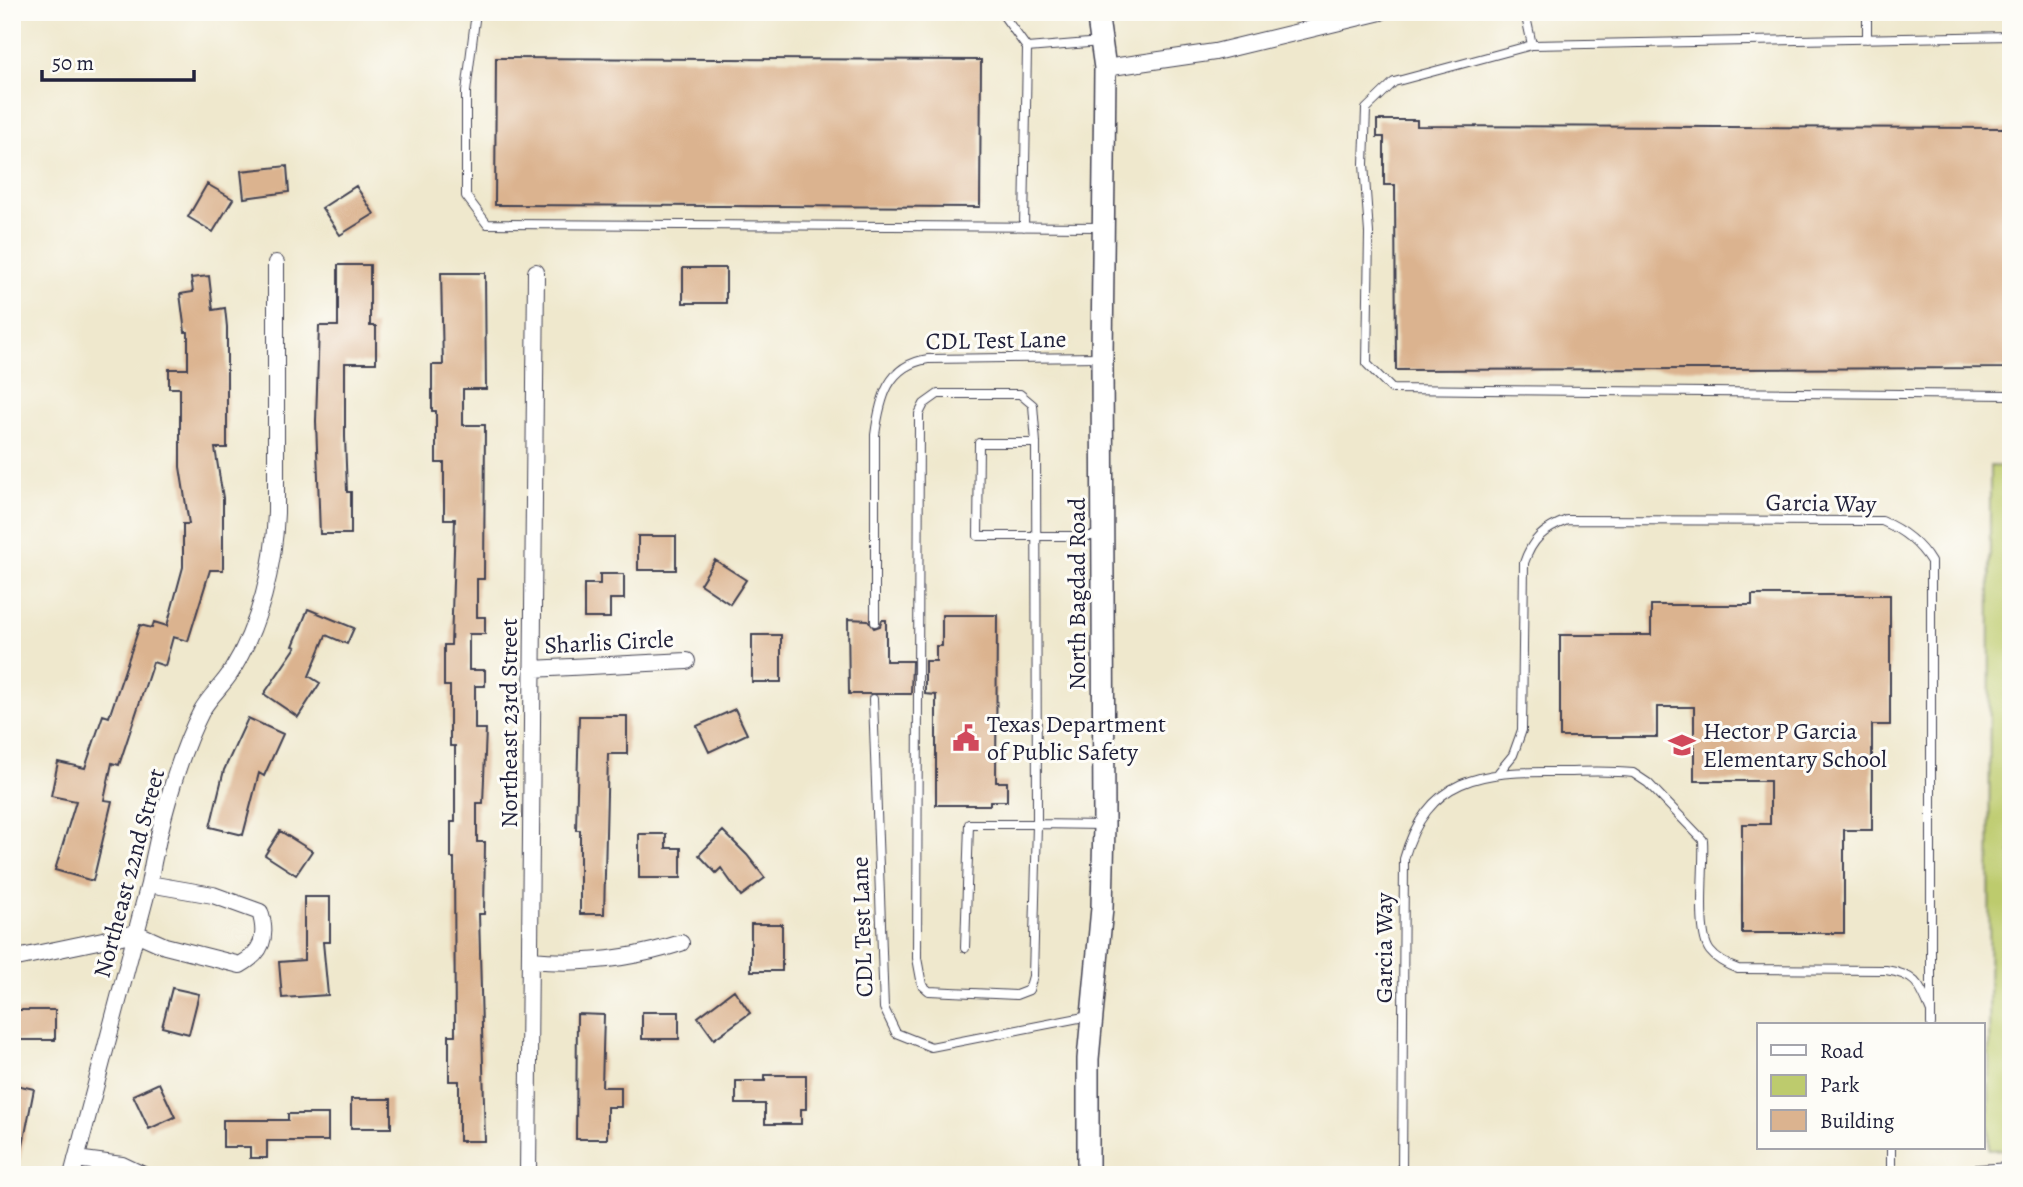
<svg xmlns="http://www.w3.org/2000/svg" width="2023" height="1187" font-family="Alegreya,serif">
	<rect width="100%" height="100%" fill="#fdfcf7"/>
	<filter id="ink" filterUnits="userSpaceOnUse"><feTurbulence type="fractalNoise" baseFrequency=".0143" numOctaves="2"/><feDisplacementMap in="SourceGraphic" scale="14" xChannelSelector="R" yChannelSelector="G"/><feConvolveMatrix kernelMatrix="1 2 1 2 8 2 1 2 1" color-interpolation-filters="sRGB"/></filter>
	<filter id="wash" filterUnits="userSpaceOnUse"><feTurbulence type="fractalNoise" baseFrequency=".00686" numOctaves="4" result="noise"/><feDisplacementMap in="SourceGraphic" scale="28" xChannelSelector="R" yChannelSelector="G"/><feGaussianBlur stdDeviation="1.57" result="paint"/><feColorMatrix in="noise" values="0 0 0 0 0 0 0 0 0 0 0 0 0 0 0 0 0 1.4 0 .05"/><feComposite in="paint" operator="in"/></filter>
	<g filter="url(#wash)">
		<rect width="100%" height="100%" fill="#efe8cd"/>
		<path fill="#bdcb6d" stroke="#707654" stroke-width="2" d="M 1990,466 L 2011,467 L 2011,1149 L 1989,1150 Z"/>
		<g id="blocks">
			<path fill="#dbb38f" d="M 496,58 L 981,60 L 980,207 L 495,205 Z
				M 1377,120 L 1417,120 L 1417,126 L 2011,128 L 2011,368 L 1396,370 L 1395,185 L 1384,185 L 1384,137 L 1377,137 Z
				M 287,166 L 289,192 L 244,198 L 241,171 Z
				M 207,184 L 233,199 L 213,232 L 188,217 Z
				M 356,186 L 374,214 L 340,235 L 322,208 Z
				M 338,265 L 370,265 L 370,326 L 376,326 L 376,363 L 345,363 L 345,437 L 347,492 L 351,492 L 351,534 L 320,534 L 316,421 L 319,326 L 338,326 Z
				M 683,268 L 726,268 L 726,303 L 683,303 Z
				M 441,273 L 485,273 L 486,389 L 463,389 L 463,425 L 485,425 L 484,579 L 477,579 L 477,617 L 485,617 L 485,634 L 469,634 L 469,670 L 485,670 L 485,686 L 475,686 L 475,729 L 486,729 L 483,803 L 477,803 L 477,842 L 485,842 L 484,914 L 479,914 L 485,1141 L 459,1141 L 459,1081 L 449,1081 L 449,1035 L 455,1035 L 454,858 L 451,858 L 451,822 L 455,822 L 455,746 L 450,746 L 450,686 L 444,686 L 444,645 L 451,645 L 455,519 L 444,519 L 444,463 L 436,463 L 436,411 L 432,411 L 432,365 L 443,365 Z
				M 209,276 L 213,310 L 225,308 L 227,327 L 227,448 L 215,448 L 223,498 L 223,570 L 210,570 L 188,641 L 173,637 L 165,666 L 153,662 L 119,765 L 112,763 L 104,800 L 112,801 L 93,881 L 55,870 L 76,801 L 51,796 L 58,762 L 85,768 L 103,715 L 109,717 L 140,625 L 152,628 L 154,622 L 167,626 L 183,567 L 183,524 L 189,524 L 180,467 L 180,388 L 169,388 L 169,369 L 188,369 L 188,332 L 185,332 L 180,294 L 193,292 L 191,278 Z
				M 638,536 L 676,536 L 676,570 L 638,570 Z
				M 715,560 L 746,580 L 730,604 L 700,584 Z
				M 600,574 L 624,574 L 624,599 L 610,599 L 610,618 L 584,618 L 584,584 L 600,584 Z
				M 1752,595 L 1890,595 L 1890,725 L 1872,725 L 1872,830 L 1844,830 L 1844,933 L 1742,933 L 1742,824 L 1770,824 L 1770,781 L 1694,781 L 1694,707 L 1657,707 L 1657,737 L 1560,737 L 1560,635 L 1651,635 L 1651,605 L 1752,605 Z
				M 308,609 L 354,628 L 347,644 L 326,635 L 309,676 L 320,683 L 298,717 L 264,694 L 296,647 L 293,646 Z
				M 942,615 L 997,615 L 996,782 L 1007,782 L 1007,801 L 990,801 L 990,805 L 936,805 L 936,695 L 925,694 L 925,661 L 936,661 L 936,646 L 942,646 Z
				M 848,619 L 868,620 L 874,628 L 880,626 L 882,620 L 886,620 L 886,661 L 912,661 L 911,694 L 849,694 Z
				M 752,635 L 781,635 L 781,682 L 752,682 Z
				M 735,709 L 747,734 L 709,752 L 697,726 Z
				M 579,716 L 627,716 L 627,754 L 608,754 L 604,914 L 580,914 L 580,830 L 576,830 Z
				M 248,718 L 283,734 L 264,776 L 259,773 L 243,835 L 210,827 L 224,770 Z
				M 280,831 L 312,851 L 296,875 L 265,855 Z
				M 723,831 L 747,855 L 765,878 L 741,896 L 721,868 L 716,873 L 699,855 Z
				M 639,834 L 666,834 L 666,848 L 681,848 L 681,878 L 639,878 Z
				M 304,897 L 330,897 L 330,942 L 323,942 L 328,995 L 282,998 L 279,962 L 304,960 Z
				M 751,924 L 782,924 L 782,971 L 751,971 Z
				M 172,988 L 199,994 L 189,1034 L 162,1027 Z
				M 734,990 L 750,1013 L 714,1039 L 698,1017 Z
				M 12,1010 L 55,1010 L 55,1040 L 12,1040 Z
				M 642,1012 L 679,1012 L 679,1039 L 642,1039 Z
				M 577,1014 L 604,1015 L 602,1087 L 621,1087 L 621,1107 L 607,1107 L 607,1139 L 576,1139 Z
				M 765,1075 L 806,1075 L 806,1109 L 801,1109 L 801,1124 L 765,1124 L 765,1104 L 736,1104 L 736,1081 L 765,1081 Z
				M 159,1083 L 175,1117 L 149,1129 L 133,1095 Z
				M 12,1084 L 34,1089 L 20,1160 L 12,1159 Z
				M 351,1099 L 391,1099 L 391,1128 L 351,1128 Z
				M 288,1114 L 328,1114 L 328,1141 L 267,1141 L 267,1158 L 250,1158 L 250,1147 L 223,1147 L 223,1120 L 288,1120 Z"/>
		</g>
	</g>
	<g filter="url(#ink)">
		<use href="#blocks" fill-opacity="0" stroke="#414051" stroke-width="2"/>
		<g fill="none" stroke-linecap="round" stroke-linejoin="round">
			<defs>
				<path id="service" d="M 476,12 L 466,92 L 466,196 L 487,224 L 1102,227
					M 1001,12 L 1027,48 L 1101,42
					M 1525,12 L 1532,45
					M 1867,12 L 1867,39
					M 2011,36 L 1532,45 L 1394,82 L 1366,109 L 1364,164 L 1369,233 L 1367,364 L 1392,389 L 2011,395
					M 1024,227 L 1027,48
					M 875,622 L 875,435 C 880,399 887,365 928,359 L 1102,357
					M 873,699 L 884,1008 L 896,1033 L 931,1047 L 1089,1016
					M 1102,825 L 1037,824 L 1036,443 L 979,443 L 978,536 L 1103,536
					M 965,948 L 969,824 L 1037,824 L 1033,976 L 1029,990 L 1016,995 L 929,991 L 922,985 L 917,958 L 919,414 L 924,404 L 938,394 L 1020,394 L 1033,405 L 1036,443
					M 1931,1012 L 1931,1024
					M 1891,1147 L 1891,1175
					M 1402,1175 L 1404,859 C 1427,777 1481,771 1557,772 C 1582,772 1607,770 1633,773 L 1648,783 L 1703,840 C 1705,865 1696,933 1710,951 C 1717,960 1727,965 1738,969 L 1886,970 C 1917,975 1919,984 1931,1012 L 1931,562 C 1919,542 1903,530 1882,521 L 1567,520 C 1544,529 1532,539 1524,563 L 1522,730 L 1513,755 L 1499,772"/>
				<path id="minor" d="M 1105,68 L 1215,52 L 1381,12
					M 532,669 L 687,661
					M 12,959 L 136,933 L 165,946 L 240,965 C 262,953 268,937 260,912 L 213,895 L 149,884
					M 531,960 C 583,965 631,959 681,943
					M 76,1159 L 122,1165 L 143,1175
					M 72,1175 L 149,884 C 158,831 177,758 202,710 C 210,696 223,685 231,672 C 260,625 274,567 276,513 L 276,263
					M 528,1175 L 536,272
					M 1946,1175 L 2011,1171"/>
				<path id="tertiary" d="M 1088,1175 L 1088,1059 L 1102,908 L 1104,825 L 1102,357 L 1105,68 L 1097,12"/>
			</defs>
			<use href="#service" stroke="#414051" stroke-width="10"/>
			<use href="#minor" stroke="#414051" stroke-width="18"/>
			<use href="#tertiary" stroke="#414051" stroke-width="24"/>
			<use href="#service" stroke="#fff" stroke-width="8"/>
			<use href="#minor" stroke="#fff" stroke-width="16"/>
			<use href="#tertiary" stroke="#fff" stroke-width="21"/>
		</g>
	</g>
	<defs>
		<symbol id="civic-bare" viewBox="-9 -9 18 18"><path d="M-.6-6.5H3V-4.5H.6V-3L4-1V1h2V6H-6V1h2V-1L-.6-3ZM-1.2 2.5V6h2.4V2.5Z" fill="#d1495b" stroke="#fdfcf7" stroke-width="2.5" paint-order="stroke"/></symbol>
		<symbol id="school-bare" viewBox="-9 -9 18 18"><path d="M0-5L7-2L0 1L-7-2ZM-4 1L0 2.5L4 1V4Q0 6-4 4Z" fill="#d1495b" stroke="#fdfcf7" stroke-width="2.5" paint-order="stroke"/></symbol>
	</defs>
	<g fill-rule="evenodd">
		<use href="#civic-bare" x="947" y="719" width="38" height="38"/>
		<use href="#school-bare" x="1663" y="726" width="38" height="38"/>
	</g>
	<g text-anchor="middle" stroke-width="6" stroke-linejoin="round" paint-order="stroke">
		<g font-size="24" fill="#22223b" stroke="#fdfcf7">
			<text transform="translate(996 340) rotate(-1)" y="8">CDL Test Lane</text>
			<text transform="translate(1821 503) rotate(1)" y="8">Garcia Way</text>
			<text transform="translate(1077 594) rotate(-90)" y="8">North Bagdad Road</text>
			<text transform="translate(609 642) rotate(-3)" y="8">Sharlis Circle</text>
			<text transform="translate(509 723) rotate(-90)" y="8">Northeast 23rd Street</text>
			<text transform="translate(129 873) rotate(-75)" y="8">Northeast 22nd Street</text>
			<text transform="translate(862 927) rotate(-92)" y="8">CDL Test Lane</text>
			<text transform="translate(1384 948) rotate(-90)" y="8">Garcia Way</text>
		</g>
		<g font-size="24" fill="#22223b" stroke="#fdfcf7" text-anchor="start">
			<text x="987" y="732">Texas Department<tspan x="987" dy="28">of Public Safety</tspan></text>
			<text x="1703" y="739">Hector P Garcia<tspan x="1703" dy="28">Elementary School</tspan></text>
		</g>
	</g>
	<rect width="2023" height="1187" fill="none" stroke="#fdfcf7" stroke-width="42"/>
	<rect x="1757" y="1023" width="228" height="126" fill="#fdfcf7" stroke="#a5a5ac" stroke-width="2"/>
	<rect x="1771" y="1045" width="35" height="10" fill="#ffffff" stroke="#a5a5ac" stroke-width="2"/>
	<text x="1820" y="1058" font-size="21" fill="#22223b">Road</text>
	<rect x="1771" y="1075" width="35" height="21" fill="#bdcb6d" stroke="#a5a5ac" stroke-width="2"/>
	<text x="1820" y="1092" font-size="21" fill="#22223b">Park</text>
	<rect x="1771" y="1110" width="35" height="21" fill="#dbb38f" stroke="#a5a5ac" stroke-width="2"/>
	<text x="1820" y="1128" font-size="21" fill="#22223b">Building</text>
	<path d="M42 70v10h152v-10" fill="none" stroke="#22223b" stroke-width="3.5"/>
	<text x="52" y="70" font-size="21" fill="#22223b" stroke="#fdfcf7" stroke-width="5" paint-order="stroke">50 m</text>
</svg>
